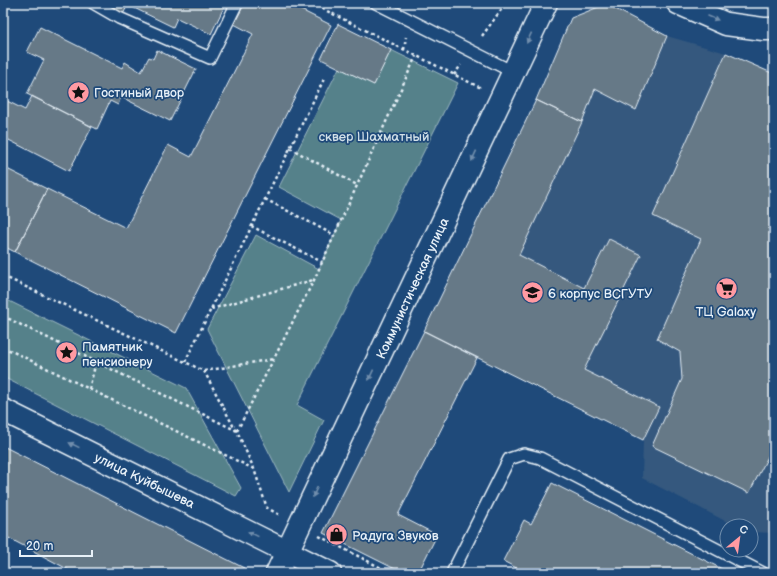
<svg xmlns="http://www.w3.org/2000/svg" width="777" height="576" font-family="'Balsamiq Sans',sans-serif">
	<rect width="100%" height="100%" fill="#1f4a7a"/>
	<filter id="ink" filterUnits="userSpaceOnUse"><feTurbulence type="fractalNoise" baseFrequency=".025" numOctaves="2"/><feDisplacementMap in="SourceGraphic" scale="8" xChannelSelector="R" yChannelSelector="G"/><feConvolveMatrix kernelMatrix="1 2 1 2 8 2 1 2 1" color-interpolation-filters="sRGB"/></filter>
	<g filter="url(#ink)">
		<path fill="#34587e" d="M 606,4 L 667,36 L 726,53 L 774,80 L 774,533 L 751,532 L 751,526 L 735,526 L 642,478 L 643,440 L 424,331 L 536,100 L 571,18 Z"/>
		<path fill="#54818a" stroke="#9eb9c1" d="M 391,50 L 458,83 L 297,405 L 324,420 L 289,492 L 207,329 L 256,235 L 319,269 L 341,220 L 279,187 L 339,68 L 374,85 Z
			M 3,298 L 186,388 L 241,488 L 236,496 L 3,377 Z"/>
		<path fill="#667987" stroke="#e8f1f8" d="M 103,3 L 226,3 L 211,34 L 177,18 L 173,27 L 128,5 L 123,14 Z
			M 245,3 L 287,3 L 331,25 L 176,333 L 15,252 L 47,189 L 126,228 L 168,145 L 191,157 L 253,34 L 234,24 Z
			M 606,4 L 667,36 L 636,110 L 595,89 L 582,122 L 536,100 L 571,18 Z
			M 338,24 L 391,50 L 374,85 L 321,59 Z
			M 40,27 L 122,68 L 125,62 L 141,72 L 149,57 L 153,59 L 157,50 L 196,69 L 170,121 L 121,97 L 118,105 L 110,101 L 97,129 L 27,94 L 44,60 L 27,52 Z
			M 726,53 L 774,74 L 774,445 L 749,493 L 652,446 L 682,379 L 680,352 L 657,339 L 701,239 L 653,216 Z
			M 32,96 L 92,127 L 69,171 L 3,137 L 3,99 L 25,110 Z
			M 536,100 L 582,122 L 519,255 L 584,288 L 609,239 L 641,255 L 584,370 L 659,407 L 643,440 L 424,331 Z
			M 3,167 L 47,189 L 15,252 L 3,246 Z
			M 424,331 L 477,358 L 398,515 L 437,535 L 418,573 L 403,573 L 323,533 Z
			M 3,446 L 244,568 L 242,573 L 75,573 L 3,535 Z
			M 552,483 L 730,573 L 526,573 L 503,561 L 524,520 L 531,524 Z"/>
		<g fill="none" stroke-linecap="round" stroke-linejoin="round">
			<defs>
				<path id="lane" d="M 93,3 L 119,18 L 210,58 L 237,3
					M 376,3 L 513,72
					M 452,573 L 509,459 L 524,454 L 540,458 L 763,573"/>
				<path id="street" d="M 277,573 L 546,3"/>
				<path id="secondary" d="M 678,3 L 726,24 L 763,29 L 774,29
					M 3,410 L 330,573"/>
			</defs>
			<use href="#lane" stroke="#e8f1f8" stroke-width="14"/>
			<use href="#street" stroke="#e8f1f8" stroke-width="25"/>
			<use href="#secondary" stroke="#e8f1f8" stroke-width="25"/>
			<path stroke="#e8f1f8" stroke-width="2.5" stroke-dasharray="3 3" stroke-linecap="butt" d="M 311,3 L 479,87 L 480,86
				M 482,36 L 506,3
				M 404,50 L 406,37
				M 454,75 L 461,65
				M 290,148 L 357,185
				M 265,199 L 334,235
				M 251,226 L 322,262
				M 3,276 L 204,371 L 236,431
				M 211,309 L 313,280
				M 3,316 L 237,431 L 254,469 L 267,508 L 280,515
				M 3,347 L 254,469
				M 185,362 L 325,77
				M 204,371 L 273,359
				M 89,389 L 96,362
				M 237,431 L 314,280 L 416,56
				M 319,536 L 391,573"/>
			<use href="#lane" stroke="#1f4a7a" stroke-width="11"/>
			<use href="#street" stroke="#1f4a7a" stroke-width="22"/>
			<use href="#secondary" stroke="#1f4a7a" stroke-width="22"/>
		</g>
		<defs><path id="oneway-solid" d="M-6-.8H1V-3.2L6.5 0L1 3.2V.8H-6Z"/></defs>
		<g fill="#6f8dac">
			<use href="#oneway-solid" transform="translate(713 18) rotate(23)"/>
			<use href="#oneway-solid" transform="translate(529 38) rotate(115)"/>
			<use href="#oneway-solid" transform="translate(474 156) rotate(115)"/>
			<use href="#oneway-solid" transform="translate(371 375) rotate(115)"/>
			<use href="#oneway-solid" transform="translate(74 445) rotate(-154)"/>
			<use href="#oneway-solid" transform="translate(315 492) rotate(115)"/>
			<use href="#oneway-solid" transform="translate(253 534) rotate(-154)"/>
		</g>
	</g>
	<defs>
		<symbol id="sight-disc" viewBox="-11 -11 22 22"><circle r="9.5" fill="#ff9aa2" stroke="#1f4a7a"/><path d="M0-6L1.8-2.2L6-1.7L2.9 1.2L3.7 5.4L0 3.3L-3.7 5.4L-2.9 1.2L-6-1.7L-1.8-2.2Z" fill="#111"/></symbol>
		<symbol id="supermarket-disc" viewBox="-11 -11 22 22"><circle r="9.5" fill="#ff9aa2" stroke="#1f4a7a"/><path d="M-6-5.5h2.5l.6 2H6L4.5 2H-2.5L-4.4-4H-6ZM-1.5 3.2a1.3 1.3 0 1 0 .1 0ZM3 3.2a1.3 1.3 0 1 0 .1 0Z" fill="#111"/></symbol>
		<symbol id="university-disc" viewBox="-11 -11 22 22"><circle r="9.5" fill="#ff9aa2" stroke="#1f4a7a"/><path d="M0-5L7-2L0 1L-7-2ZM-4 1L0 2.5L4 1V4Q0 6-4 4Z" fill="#111"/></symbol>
		<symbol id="shop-disc" viewBox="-11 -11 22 22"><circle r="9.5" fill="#ff9aa2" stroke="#1f4a7a"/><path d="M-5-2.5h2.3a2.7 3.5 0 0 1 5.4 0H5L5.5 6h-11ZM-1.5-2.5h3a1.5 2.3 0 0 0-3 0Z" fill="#111"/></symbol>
	</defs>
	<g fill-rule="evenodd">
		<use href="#sight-disc" x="66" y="80" width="25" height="25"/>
		<use href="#supermarket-disc" x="714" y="276" width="25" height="25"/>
		<use href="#university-disc" x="520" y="280" width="25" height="25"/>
		<use href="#sight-disc" x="54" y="340" width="25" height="25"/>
		<use href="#shop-disc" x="324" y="522" width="25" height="25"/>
	</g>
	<g text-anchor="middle" stroke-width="3.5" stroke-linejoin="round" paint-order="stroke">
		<g font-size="13" fill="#e8f1f8" stroke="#1f4a7a" text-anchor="start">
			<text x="94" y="97">Гостиный двор</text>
			<text x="548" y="298">6 корпус ВСГУТУ</text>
			<text x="726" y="316" text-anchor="middle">ТЦ Galaxy</text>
			<text x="82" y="351">Памятник<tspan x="82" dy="15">пенсионеру</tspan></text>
			<text x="352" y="540">Радуга Звуков</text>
		</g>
		<g font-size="13" fill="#d2e0e8" stroke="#1f4a7a">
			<text x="374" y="141">сквер Шахматный</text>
		</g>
		<g font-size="13" fill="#e8f1f8" stroke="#1f4a7a">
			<text transform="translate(412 288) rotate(-65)" y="5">Коммунистическая улица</text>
			<text transform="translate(145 480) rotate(26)" y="5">улица Куйбышева</text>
		</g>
	</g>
	<rect width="777" height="576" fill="none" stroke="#1f4a7a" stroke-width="16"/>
	<rect x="8" y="8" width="761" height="560" fill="none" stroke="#e8f1f8" stroke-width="1.5" filter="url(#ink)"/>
	<g transform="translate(739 538) rotate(29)"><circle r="19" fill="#1f4a7a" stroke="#6f8dac"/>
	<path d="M0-3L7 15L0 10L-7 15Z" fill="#ff9aa2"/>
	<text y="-6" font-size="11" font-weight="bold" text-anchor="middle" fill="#e8f1f8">С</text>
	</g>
	<path d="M20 550v6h72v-6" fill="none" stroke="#e8f1f8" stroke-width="2"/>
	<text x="26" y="550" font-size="12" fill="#e8f1f8" stroke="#1f4a7a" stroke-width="3" paint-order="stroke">20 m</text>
</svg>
